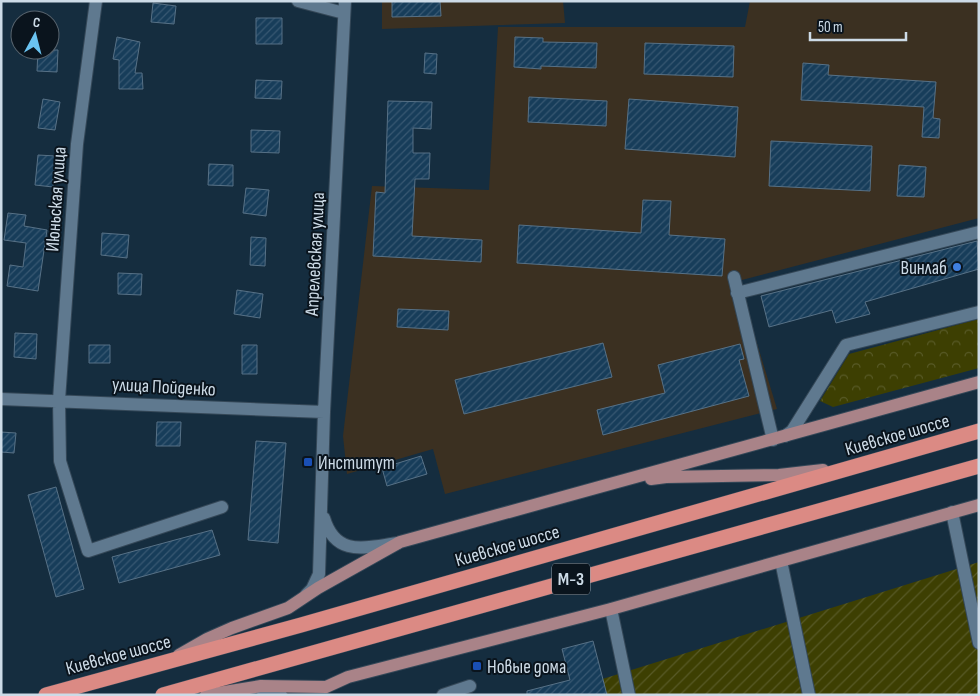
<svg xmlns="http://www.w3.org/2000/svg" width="980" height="696" font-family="'Sofia Sans Condensed',sans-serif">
	<defs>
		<pattern id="forest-crowns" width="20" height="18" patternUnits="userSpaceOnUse" patternTransform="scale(1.25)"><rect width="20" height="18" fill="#3d3f02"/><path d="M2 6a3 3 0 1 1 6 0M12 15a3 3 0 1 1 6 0" fill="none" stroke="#585a27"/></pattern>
		<pattern id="garden-furrows" width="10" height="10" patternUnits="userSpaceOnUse" patternTransform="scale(1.25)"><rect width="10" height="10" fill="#3d3f02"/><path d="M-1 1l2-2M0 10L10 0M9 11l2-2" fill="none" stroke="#585a27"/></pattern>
		<pattern id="building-hatch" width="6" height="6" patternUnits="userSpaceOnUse" patternTransform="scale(1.25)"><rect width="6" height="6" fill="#173d5a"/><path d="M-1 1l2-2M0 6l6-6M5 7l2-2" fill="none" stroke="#385872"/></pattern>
	</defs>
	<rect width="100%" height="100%" fill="#152d3f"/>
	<path fill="#3b3021" d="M 382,1 L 563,1 L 565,23 L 382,29 Z
		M 750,1 L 979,1 L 979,218 L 738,281 L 777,409 L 445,494 L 433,449 L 347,474 L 343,436 L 372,186 L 489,190 L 498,27 L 745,27 Z"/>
	<path fill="url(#forest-crowns)" d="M 979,319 L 979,368 L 833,407 L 820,401 L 849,354 Z"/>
	<path fill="url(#garden-furrows)" d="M 979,562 L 979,695 L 584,695 L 596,681 Z"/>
	<path fill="url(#building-hatch)" stroke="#577186" d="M 392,1 L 440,1 L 441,16 L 392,17 Z
		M 153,3 L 176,6 L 174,24 L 151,22 Z
		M 256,18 L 282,18 L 282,44 L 256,44 Z
		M 117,37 L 140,42 L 135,73 L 142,73 L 143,89 L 119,89 L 119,60 L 113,59 Z
		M 515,37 L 543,38 L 543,42 L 597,43 L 596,68 L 541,66 L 541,69 L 514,67 Z
		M 645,43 L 734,46 L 733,77 L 644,74 Z
		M 38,50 L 58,50 L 57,72 L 37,71 Z
		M 425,53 L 437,54 L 436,74 L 424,73 Z
		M 803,63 L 829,65 L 828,75 L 936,82 L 933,118 L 940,119 L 939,138 L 922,137 L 924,107 L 801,100 Z
		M 256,80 L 282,81 L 281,99 L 255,98 Z
		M 529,97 L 607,101 L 606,126 L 528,122 Z
		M 43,99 L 60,102 L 55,130 L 38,128 Z
		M 629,99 L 738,107 L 735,157 L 625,149 Z
		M 388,101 L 432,102 L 431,129 L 413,128 L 413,153 L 430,153 L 429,179 L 415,179 L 412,236 L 482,240 L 481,262 L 373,256 L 376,192 L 385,193 Z
		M 251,130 L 280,131 L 279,153 L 251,152 Z
		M 771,141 L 872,146 L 870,191 L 769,186 Z
		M 38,155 L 56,156 L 53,187 L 35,185 Z
		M 209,164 L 233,165 L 233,186 L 208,185 Z
		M 899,165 L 926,167 L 924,197 L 897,196 Z
		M 246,188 L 269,190 L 266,216 L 243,213 Z
		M 643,200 L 671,201 L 669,235 L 725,239 L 722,276 L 517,263 L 519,225 L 641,233 Z
		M 8,213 L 26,215 L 24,226 L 47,230 L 38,291 L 7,286 L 10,265 L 23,267 L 26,243 L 4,240 Z
		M 102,233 L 129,235 L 127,258 L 101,255 Z
		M 251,237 L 266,238 L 265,266 L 250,265 Z
		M 977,241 L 979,269 L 865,302 L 870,314 L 836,323 L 832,310 L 769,327 L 761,296 Z
		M 118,273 L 142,274 L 141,295 L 118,294 Z
		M 237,290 L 263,294 L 260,318 L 234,314 Z
		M 398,309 L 449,311 L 448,330 L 397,327 Z
		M 15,333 L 37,334 L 36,359 L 14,357 Z
		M 603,343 L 612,377 L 464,414 L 455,380 Z
		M 740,344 L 744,359 L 739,360 L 749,396 L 603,435 L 597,410 L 665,393 L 658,365 Z
		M 89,345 L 110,345 L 110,363 L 89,363 Z
		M 242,345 L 257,345 L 257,374 L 242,374 Z
		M 157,422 L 181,422 L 180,446 L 156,446 Z
		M 1,432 L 16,433 L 14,453 L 1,452 Z
		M 256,441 L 286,443 L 278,543 L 248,540 Z
		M 421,456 L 427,474 L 387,486 L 382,468 Z
		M 56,487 L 84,589 L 56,597 L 28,495 Z
		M 212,530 L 220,555 L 119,583 L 112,557 Z
		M 593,641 L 607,695 L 527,695 L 527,691 L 570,680 L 562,649 Z"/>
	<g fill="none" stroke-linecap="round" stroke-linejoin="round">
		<defs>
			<path id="minor" d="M 96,1 L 77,144 L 59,400 L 60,461 L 88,551 L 222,507
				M 298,1 L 344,13
				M 734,277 L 773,440
				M 737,293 L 979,232
				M 1,399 L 324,412
				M 785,436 L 792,431 L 846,345 L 979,312
				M 952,512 L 979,643
				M 324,518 C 336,558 366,547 398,543
				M 781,561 L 809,695
				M 306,595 L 312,589 L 319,574 L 324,412 L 345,1
				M 611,609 L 629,695
				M 261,689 L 275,691 L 281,695
				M 443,695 L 470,686"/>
			<path id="major" d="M 651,479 L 666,477 L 779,475 L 823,470
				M 179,655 L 207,639 L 232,628 L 288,608 L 318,588 L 400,542 L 979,382
				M 206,695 L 261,686 L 326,687 L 348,677 L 611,609 L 979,505"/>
			<path id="highway" d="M 46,695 L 301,625 L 979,431
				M 163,695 L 979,466"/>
		</defs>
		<use href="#minor" stroke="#354858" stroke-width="14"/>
		<use href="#major" stroke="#354858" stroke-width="14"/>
		<use href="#highway" stroke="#354858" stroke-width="16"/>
		<use href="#minor" stroke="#5f798f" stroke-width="12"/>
		<use href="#major" stroke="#a98388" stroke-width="12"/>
		<use href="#highway" stroke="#db8a84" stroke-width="15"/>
	</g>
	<circle fill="#3f7fe0" stroke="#0a141d" stroke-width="2" cx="957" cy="267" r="5"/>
	<g fill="#1a4fb4" stroke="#0a141d" stroke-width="2">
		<rect x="303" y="457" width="10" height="10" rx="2.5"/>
		<rect x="472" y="661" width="10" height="10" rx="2.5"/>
	</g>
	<g text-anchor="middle" stroke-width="4" stroke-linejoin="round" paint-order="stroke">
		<rect fill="#0a141d" stroke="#929faa" stroke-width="1" x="552" y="563.5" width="38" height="31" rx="4"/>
		<g font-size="18" font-weight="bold" fill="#cddbe7">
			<text x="571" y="585">М-3</text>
		</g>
		<g font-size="19" fill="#cddbe7" stroke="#0a141d">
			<text transform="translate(55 199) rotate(-86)" y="7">Июньская улица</text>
			<text transform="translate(314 254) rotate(-87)" y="7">Апрелевская улица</text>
			<text transform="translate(164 386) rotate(3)" y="7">улица Пойденко</text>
			<text transform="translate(897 434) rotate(-16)" y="7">Киевское шоссе</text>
			<text transform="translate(507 545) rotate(-16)" y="7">Киевское шоссе</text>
			<text transform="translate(118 654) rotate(-15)" y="7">Киевское шоссе</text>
		</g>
		<g font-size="19" fill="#cddbe7" stroke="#0a141d" text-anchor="start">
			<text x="947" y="274" text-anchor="end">Винлаб</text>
			<text x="318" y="469">Институт</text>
			<text x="487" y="673">Новые дома</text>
		</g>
	</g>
	<rect width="980" height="696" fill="none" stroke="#cddbe7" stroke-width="5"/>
	<g transform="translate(35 35) rotate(7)"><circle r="24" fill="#0a141d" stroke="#58646e"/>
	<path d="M0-4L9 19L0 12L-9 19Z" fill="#6ac3f1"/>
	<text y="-8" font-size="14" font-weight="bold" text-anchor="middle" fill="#cddbe7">С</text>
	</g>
	<path d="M810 32v8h96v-8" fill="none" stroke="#cddbe7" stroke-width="2.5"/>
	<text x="818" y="32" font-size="15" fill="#cddbe7" stroke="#0a141d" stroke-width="4" paint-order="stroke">50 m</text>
</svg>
